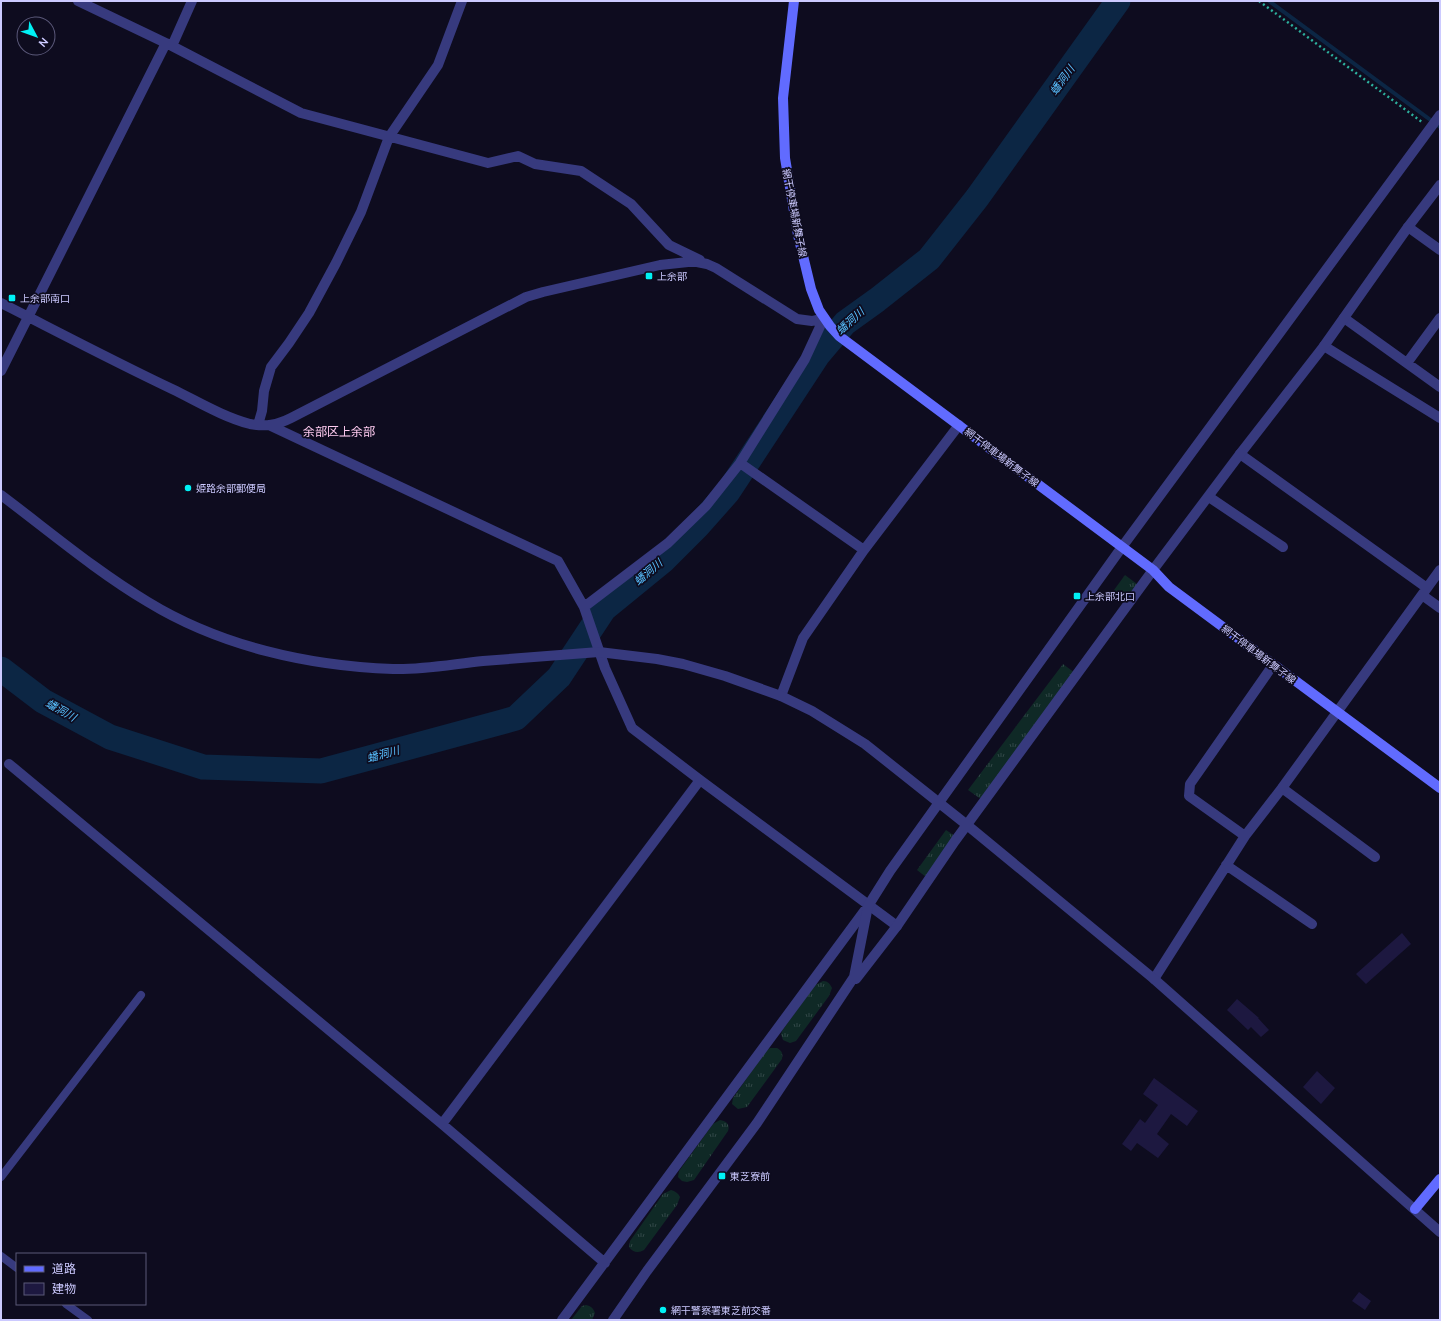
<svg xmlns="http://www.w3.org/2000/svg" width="1441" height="1321" font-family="Ubuntu,'Noto Sans JP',sans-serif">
	<defs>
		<pattern id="grass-tufts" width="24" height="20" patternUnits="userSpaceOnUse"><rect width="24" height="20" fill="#0f2926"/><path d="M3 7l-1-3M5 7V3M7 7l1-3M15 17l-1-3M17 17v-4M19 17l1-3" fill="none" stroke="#314747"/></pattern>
	</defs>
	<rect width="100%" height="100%" fill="#0e0c1f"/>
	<path fill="url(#grass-tufts)" d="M 1125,575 L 1141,587 L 1129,602 L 1114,590 Z
		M 1063,664 L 1079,676 L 985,802 L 968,790 Z
		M 946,830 L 955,836 L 926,877 L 917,870 Z
		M 823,981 C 828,981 830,984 832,988 L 829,996 L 796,1041 L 790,1043 L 783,1040 L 781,1034 L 782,1031 L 815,985 Z
		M 770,1048 L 777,1048 C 782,1051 783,1053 782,1059 L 747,1107 L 738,1109 L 732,1104 L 733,1098 L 766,1051 Z
		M 720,1120 C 727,1121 730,1125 728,1131 L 694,1180 L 687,1182 L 682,1181 L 678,1177 L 679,1171 L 713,1124 Z
		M 671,1190 C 675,1191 678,1193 680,1197 L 677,1205 L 644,1250 C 639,1253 633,1253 629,1247 L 630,1241 L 663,1194 Z
		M 586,1305 C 591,1306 593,1308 595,1313 L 592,1320 L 571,1320 L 582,1306 Z"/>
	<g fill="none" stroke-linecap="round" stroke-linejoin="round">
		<path stroke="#0c2644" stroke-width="4" d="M 1269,1 L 1440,127"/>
		<path stroke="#0c2644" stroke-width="25" d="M 1,669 L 43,701 L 110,737 L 203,767 L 321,771 L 502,722 L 516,718 L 559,677 L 604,609 L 664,560 L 697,527 L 728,492 L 818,355 L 845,323 L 877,300 L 929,259 L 977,198 L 1118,1"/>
	</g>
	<path fill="#1d1840" d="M 1402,933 L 1411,944 L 1366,984 L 1356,974 Z
		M 1237,999 L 1259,1018 L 1258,1018 L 1269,1030 L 1261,1037 L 1251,1027 L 1248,1030 L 1227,1010 Z
		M 1317,1071 L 1335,1088 L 1321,1104 L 1303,1087 Z
		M 1154,1078 L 1198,1111 L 1187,1126 L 1171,1114 L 1157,1134 L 1169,1144 L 1158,1158 L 1137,1143 L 1131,1151 L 1122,1144 L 1140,1119 L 1145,1123 L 1158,1105 L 1143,1094 Z
		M 1359,1292 L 1371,1301 L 1365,1310 L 1352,1301 Z"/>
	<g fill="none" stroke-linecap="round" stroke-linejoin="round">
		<path stroke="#2db09d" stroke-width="2.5" stroke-dasharray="2 3" stroke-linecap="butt" d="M 1259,1 L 1422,122"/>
		<path stroke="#373a7e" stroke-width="8" d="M 1,1177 L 141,995
			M 1,1256 L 17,1268
			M 66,1304 L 88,1320"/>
		<path stroke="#373a7e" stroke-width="10" d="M 78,1 L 172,46 L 301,113 L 488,163 L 518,156 L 535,164 L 581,171 L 631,204 L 669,245 L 700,260
			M 172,46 L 192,1
			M 1408,227 L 1440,250
			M 1,303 C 58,332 115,362 172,389 C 197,401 223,417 250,424 C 266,427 277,425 291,418 L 526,297 L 543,292 L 660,265 L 688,262 L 697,262 L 707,264 L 716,268 L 797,319 L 812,321 L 824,318
			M 1344,318 L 1440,387
			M 1324,346 L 1440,418
			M 1407,363 L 1440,318
			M 1,371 L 166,43
			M 258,425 L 262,411 L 264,391 L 271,367 L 289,343 L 309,313 L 336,263 L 361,212 L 389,137 L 438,65 L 462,1
			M 271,426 L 558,561 L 584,607 L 605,668 L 632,728 L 700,780 L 897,926
			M 1240,454 L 1427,588
			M 740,463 L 864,550
			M 1209,497 L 1283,547
			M 1422,595 L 1440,608
			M 584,607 L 668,543 L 706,506 L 740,463 L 805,359 L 824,318
			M 781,696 L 803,638 L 864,550 L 959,425
			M 9,764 L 442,1124 L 605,1263
			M 1282,788 L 1375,857
			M 1245,836 L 1189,796 L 1190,784 L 1273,665
			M 1226,865 L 1312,924
			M 1154,979 L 1245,836 L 1282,788 L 1440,570
			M 442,1124 L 700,780
			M 562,1320 L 868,906"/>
		<path stroke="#373a7e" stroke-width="10" d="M 1,495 C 49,531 96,571 148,602 C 220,646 308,666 393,669 C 422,670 453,664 483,661 C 522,658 561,655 599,652 L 657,659 L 683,664 L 725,676 L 781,696 L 812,711 L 865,744 L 967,825 L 1154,979 L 1440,1232
			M 856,979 L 897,926 L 955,841 L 1153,570 L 1240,454 L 1324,346 L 1408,227 L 1440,185
			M 613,1320 L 647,1271 L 757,1123 L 854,977 L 868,906 L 890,871 L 1122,547 L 1440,115"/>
		<path stroke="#616bff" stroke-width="10" d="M 794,1 L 783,98 L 785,158 L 798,235 L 811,289 L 819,310 L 830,326 L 839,336 L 1153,570 L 1169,587 L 1440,788
			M 1415,1209 L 1440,1179"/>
	</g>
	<g fill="#00f1f5" stroke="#0e0c1f" stroke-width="1.5">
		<rect x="645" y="272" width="8" height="8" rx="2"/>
		<rect x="8" y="294" width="8" height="8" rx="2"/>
		<circle cx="188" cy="488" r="4"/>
		<rect x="1073" y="592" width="8" height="8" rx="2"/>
		<rect x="718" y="1172" width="8" height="8" rx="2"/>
		<circle cx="663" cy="1310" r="4"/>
	</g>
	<g text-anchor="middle" stroke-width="3.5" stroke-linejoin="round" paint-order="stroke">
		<g font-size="10" fill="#cccaff" stroke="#0e0c1f">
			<text transform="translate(795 213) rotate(79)" y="4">網干停車場新舞子線</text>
			<text transform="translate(1002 457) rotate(37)" y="4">網干停車場新舞子線</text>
			<text transform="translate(1259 654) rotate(37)" y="4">網干停車場新舞子線</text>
		</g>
		<g font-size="10" fill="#cccaff" stroke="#0e0c1f" text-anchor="start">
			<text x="657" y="280">上余部</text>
			<text x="20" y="302">上余部南口</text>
			<text x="196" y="492">姫路余部郵便局</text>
			<text x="1085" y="600">上余部北口</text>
			<text x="730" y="1180">東芝寮前</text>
			<text x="671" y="1314">網干警察署東芝前交番</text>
		</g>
		<g font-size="11" font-style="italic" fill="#58c0ff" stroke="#0e0c1f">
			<text transform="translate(1062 80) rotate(-54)" y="4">蟠洞川</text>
			<text transform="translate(850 321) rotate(-42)" y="4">蟠洞川</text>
			<text transform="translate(648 572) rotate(-40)" y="4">蟠洞川</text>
			<text transform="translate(61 710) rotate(29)" y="4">蟠洞川</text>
			<text transform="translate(383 754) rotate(-15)" y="4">蟠洞川</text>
		</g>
		<g font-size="12" fill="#ffccf1" stroke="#0e0c1f">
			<text x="339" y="436">余部区上余部</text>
		</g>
	</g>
	<rect width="1441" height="1321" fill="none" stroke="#cccaff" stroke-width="4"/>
	<rect x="16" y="1253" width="130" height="52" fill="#0e0c1f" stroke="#5a5879"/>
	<rect x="24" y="1266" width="20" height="6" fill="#616bff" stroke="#5a5879"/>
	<text x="52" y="1273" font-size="12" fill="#cccaff">道路</text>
	<rect x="24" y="1283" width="20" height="12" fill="#1d1840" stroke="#5a5879"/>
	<text x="52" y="1293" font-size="12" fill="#cccaff">建物</text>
	<g transform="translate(36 36) rotate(131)"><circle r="19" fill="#0e0c1f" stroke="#5a5879"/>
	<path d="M0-3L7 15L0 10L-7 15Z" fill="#00f1f5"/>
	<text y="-6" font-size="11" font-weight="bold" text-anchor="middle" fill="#cccaff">N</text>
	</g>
</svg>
